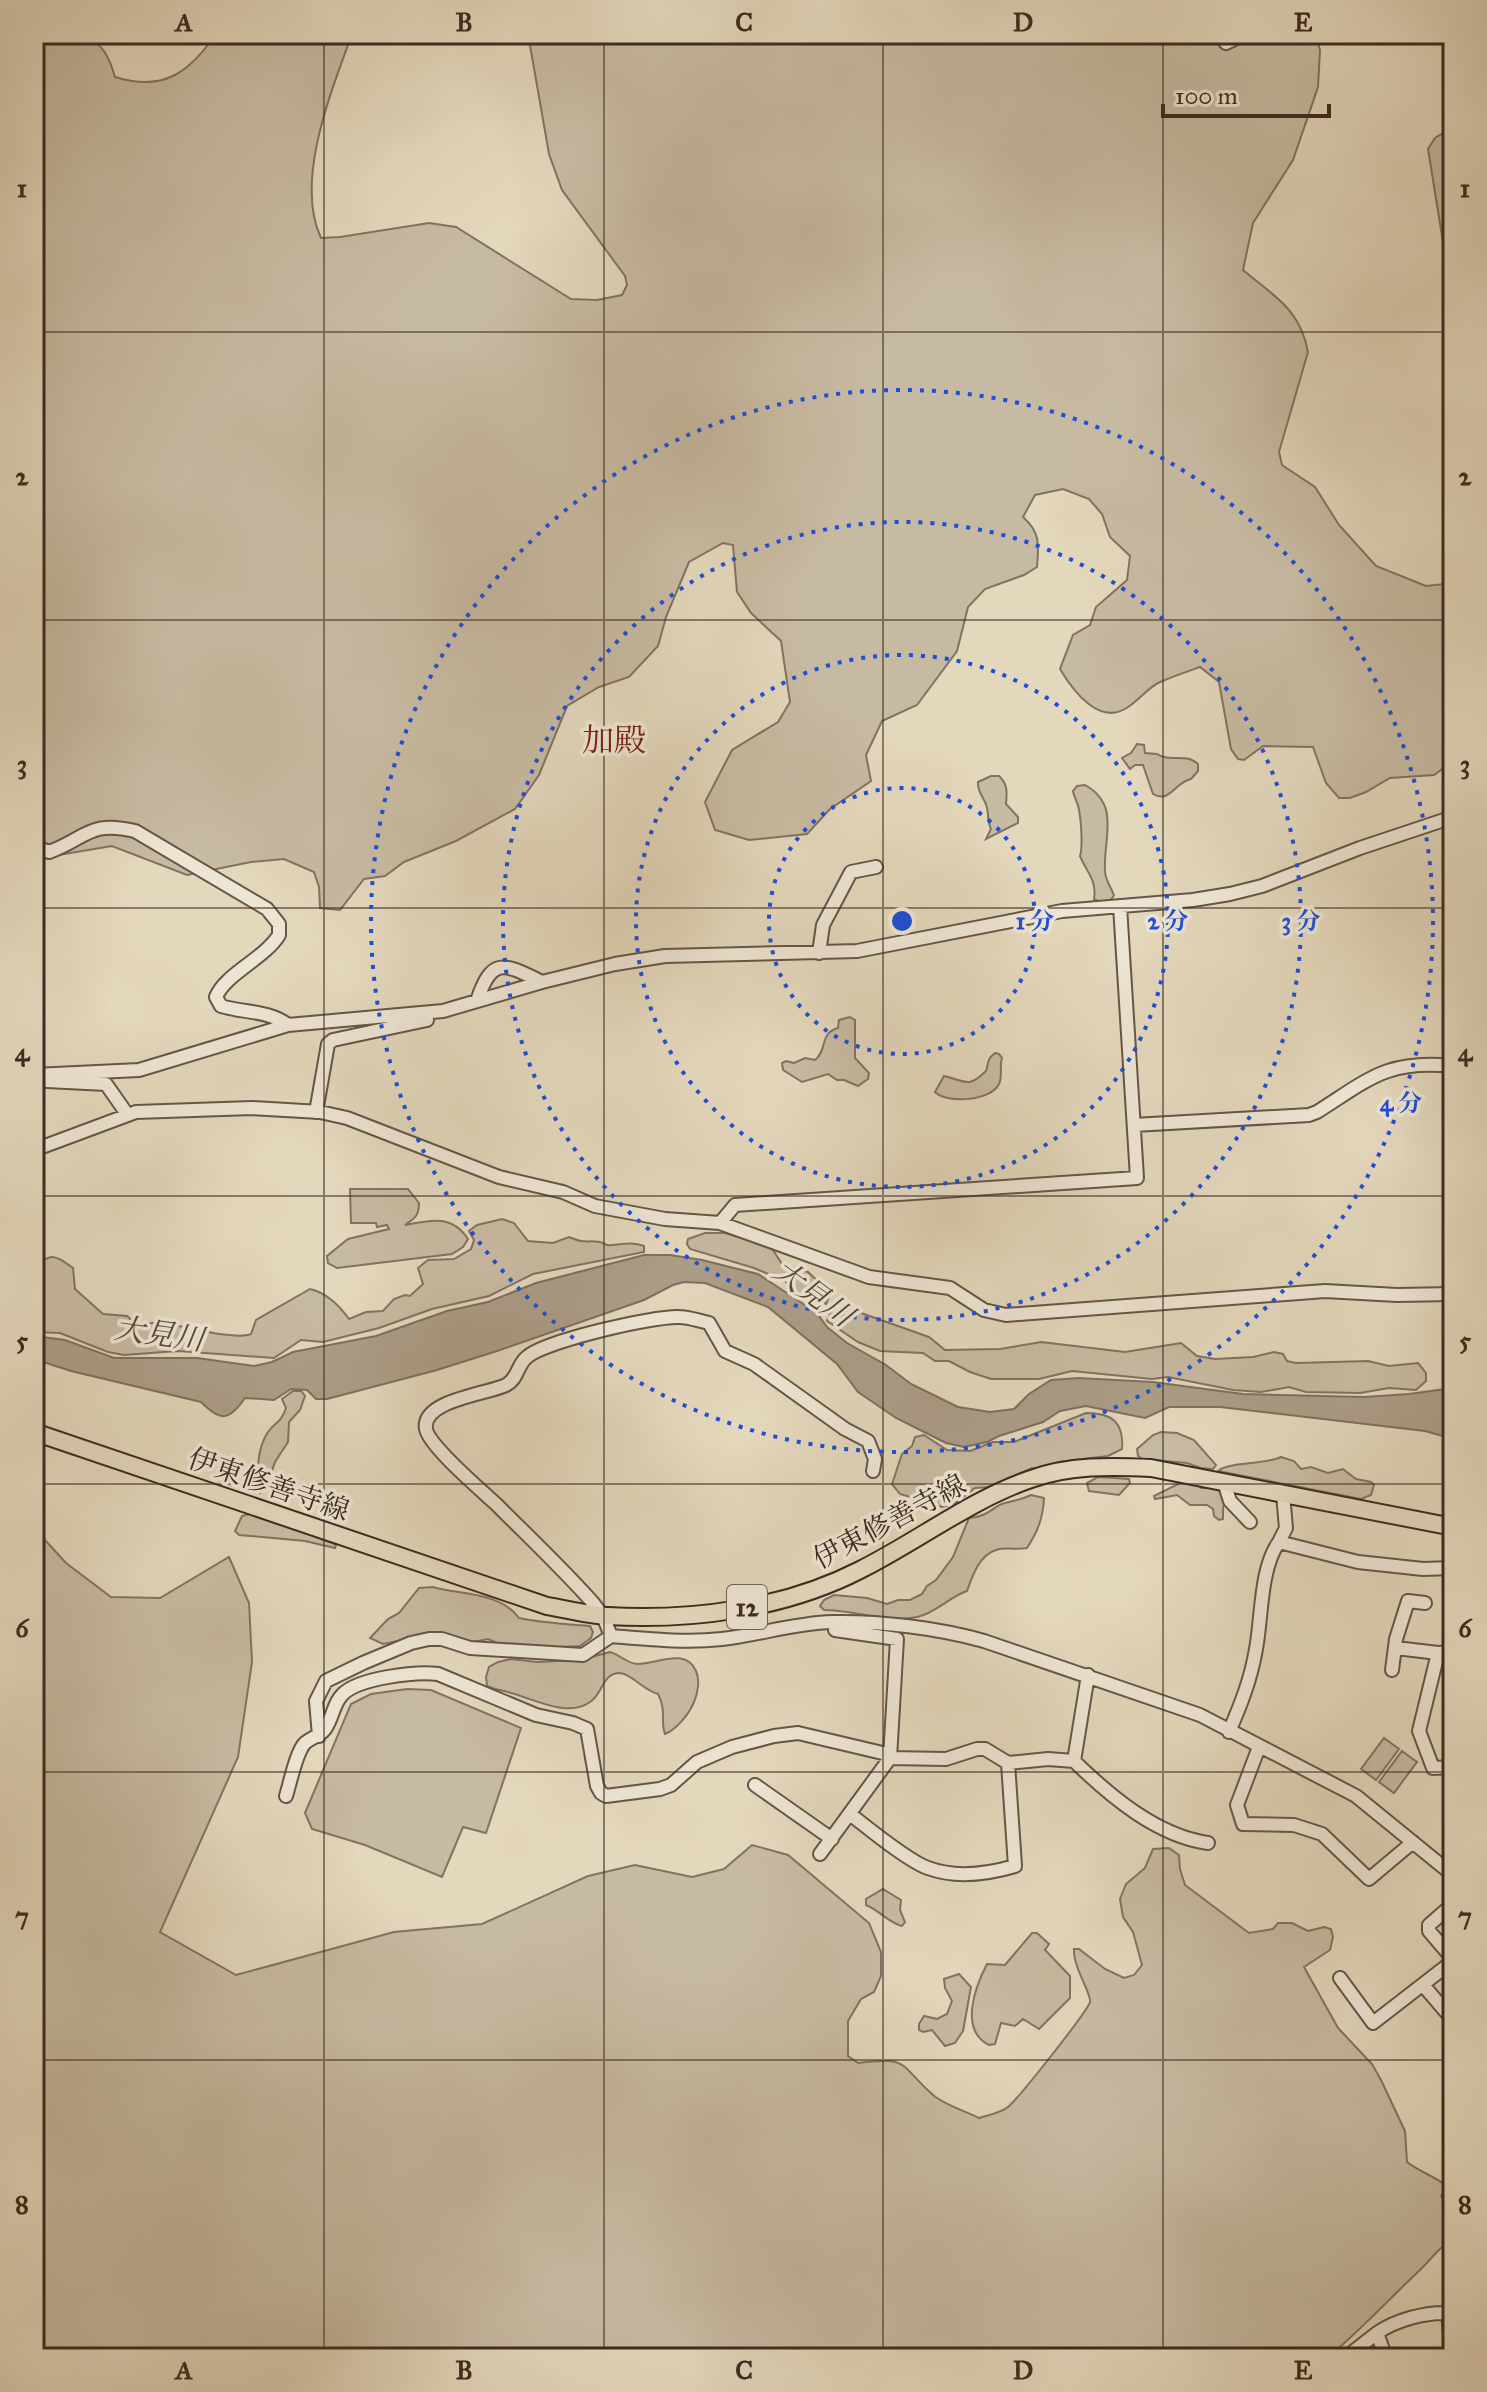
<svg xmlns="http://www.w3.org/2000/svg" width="1487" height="2392" font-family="'IM FELL Great Primer','Noto Serif JP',serif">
	<rect width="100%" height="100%" fill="#e3d7bc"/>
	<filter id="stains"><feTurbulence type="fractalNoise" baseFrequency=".0025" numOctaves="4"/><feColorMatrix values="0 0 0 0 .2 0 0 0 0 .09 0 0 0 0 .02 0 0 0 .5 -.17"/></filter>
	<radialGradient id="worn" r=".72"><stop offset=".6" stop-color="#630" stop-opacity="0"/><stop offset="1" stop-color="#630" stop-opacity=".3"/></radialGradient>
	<path fill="#c7baa2" stroke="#827262" stroke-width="2" d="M 34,34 L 84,34 C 103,45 109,56 115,77 C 163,92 189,73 216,34 L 352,34 C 332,90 294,180 321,238 L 340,237 L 429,223 L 456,227 L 571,299 L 597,300 L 622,295 L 627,285 L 625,276 L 562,190 L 549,154 L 528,34 L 1315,34 L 1320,50 L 1318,87 L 1293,160 L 1253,223 L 1243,270 C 1275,297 1300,309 1308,352 L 1279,452 L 1282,465 L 1315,487 L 1339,525 L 1376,566 L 1426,586 L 1453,583 L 1453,761 L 1434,775 L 1390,778 L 1366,792 L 1350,798 L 1339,798 L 1326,783 L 1313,747 L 1263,746 L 1244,760 L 1238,759 L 1231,749 L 1219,682 L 1200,667 C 1186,672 1171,677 1158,683 C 1147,689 1139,700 1128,707 C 1100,727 1073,691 1060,669 L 1073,635 L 1090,625 L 1096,607 L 1127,580 L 1130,556 L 1110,537 L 1102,514 L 1089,499 L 1063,489 L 1035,495 L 1023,517 C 1040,532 1039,544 1037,567 L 1024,575 L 985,589 L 968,607 L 957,651 L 917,705 L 882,721 L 866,755 L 871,781 L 830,809 L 807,834 L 749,840 L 715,830 L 705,802 L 732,750 L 778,722 L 790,702 L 781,641 L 751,613 L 737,592 L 733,545 L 723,543 L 689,562 L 666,617 L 658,646 L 629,677 L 599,687 L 567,706 L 539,775 L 515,809 L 456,841 L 404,862 L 385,876 L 364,879 L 340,910 L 320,908 L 319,887 L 314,872 L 284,859 L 251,862 L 187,875 L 112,846 L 34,859 Z
		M 1450,129 L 1453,129 L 1453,304 L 1428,149 L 1435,138 Z
		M 1137,744 L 1144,745 L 1145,753 L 1157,754 C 1170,763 1185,752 1198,764 L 1198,771 L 1191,779 C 1175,782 1170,804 1153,794 L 1143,765 L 1135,765 L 1130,769 L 1122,758 L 1131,753 Z
		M 991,776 L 999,776 C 1008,784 1007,793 1006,804 L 1018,817 L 1018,823 L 986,839 L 991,829 C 987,821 989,816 987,808 C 985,798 977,793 978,782 Z
		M 1085,785 C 1121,805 1103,838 1105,871 C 1105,880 1111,887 1114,895 L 1111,900 L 1102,903 L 1094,899 C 1097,880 1087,873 1080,856 C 1083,847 1081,820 1079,810 C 1078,802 1074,798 1073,791 L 1077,786 Z
		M 850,1017 L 855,1020 L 855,1058 L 869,1073 L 868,1079 L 858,1086 L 844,1080 L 837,1080 L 828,1074 L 802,1082 L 783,1070 L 782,1063 L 786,1061 L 794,1063 L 805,1058 L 815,1060 C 828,1050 819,1033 838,1028 L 839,1020 Z
		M 995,1053 L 999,1054 L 1002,1058 C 999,1067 1003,1075 999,1084 C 991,1101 947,1104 935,1092 L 944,1076 C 968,1082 968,1088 986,1071 C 989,1063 986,1060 995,1053 Z
		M 350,1189 L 408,1189 L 419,1203 C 419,1217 414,1218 405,1225 C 430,1220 452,1214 468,1239 L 463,1247 L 452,1254 L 337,1268 L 328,1263 L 327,1256 L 348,1239 L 389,1229 L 387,1225 L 377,1227 L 376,1223 L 351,1223 Z
		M 502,1219 L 514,1223 L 528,1241 L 553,1243 L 569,1237 C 585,1244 586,1240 600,1242 C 608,1244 604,1246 612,1245 C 624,1244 633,1242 644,1246 L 644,1252 L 533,1274 L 489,1296 L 432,1309 L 379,1328 L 323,1342 L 301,1340 L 274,1358 L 178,1351 L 124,1355 L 108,1352 L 60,1333 L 34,1332 L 34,1265 C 53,1254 54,1254 73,1268 L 75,1289 L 103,1314 L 127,1316 L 136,1324 C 144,1324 154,1322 162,1323 C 182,1325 234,1341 251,1334 L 256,1320 L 310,1289 C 327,1293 339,1305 349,1319 L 366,1312 L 383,1311 L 394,1299 L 405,1295 L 410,1296 L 423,1284 L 418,1268 L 428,1260 L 454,1259 L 471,1249 L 474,1240 L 469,1231 L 477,1225 Z
		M 705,1233 L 725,1233 L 771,1247 L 782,1264 L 808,1272 L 825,1288 L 829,1297 L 826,1304 L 797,1296 L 785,1281 L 754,1268 L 690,1249 L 687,1244 L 688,1239 Z
		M 844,1307 L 929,1337 L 945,1350 L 1000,1349 L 1041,1342 L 1125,1352 L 1181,1343 L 1197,1356 L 1215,1359 L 1253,1357 L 1274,1352 L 1283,1354 L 1287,1361 L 1296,1363 L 1368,1361 L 1389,1366 L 1418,1363 L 1426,1373 L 1426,1381 L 1416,1390 L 1389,1388 L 1360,1393 L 1306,1392 L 1289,1387 L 1261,1392 L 1233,1390 L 1168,1377 L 1152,1379 L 1072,1371 L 1039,1379 L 991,1379 L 970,1372 L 949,1361 L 935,1361 L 923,1353 L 880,1351 L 858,1342 L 827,1321 L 832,1311 Z
		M 293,1391 L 301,1391 L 305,1396 L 300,1410 L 289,1422 L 288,1442 L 275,1462 L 266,1488 L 260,1493 C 256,1475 257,1448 268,1432 C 276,1421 281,1423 286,1408 L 282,1399 Z
		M 1086,1413 C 1112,1413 1124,1422 1122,1449 L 1108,1456 L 1059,1462 L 1043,1469 L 1032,1468 L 990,1487 L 975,1488 L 954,1504 L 942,1507 L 900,1494 L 892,1484 L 902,1454 L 912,1446 L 915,1437 L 924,1435 L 947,1450 L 970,1451 L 993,1442 L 1014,1442 Z
		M 1161,1432 L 1177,1433 L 1194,1440 L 1216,1465 L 1213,1469 L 1201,1468 L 1187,1463 L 1142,1459 L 1138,1456 L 1137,1449 L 1153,1435 Z
		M 1281,1457 L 1294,1461 L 1301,1469 L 1311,1467 L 1328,1473 L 1343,1469 L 1356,1479 L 1371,1482 L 1374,1485 L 1371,1495 L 1361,1499 L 1218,1471 C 1227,1462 1264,1465 1281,1457 Z
		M 1098,1477 L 1129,1479 L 1130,1483 L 1119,1495 L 1089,1491 L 1087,1483 Z
		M 1182,1482 L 1196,1484 L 1201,1488 L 1220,1488 L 1226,1503 L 1223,1507 L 1223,1519 L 1219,1520 L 1214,1516 L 1213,1509 L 1207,1505 L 1190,1505 L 1177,1495 L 1155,1499 L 1154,1496 Z
		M 1031,1495 L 1044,1498 C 1043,1518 1038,1531 1027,1548 C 1017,1550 1005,1547 996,1550 C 979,1555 972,1577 967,1591 C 949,1597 936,1613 917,1617 C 890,1623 852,1610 824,1610 L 820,1606 L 824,1600 L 834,1595 L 867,1598 L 887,1604 L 898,1600 L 910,1600 L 922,1594 L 927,1586 L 936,1580 L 953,1557 L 969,1518 C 991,1516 992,1506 1005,1503 C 1015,1500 1021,1500 1031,1495 Z
		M 253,1513 L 316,1536 C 322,1541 329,1541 336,1545 L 335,1548 L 305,1541 L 239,1535 L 235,1531 L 242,1516 Z
		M 34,1528 L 66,1563 L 111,1597 L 160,1598 L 229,1557 L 249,1603 L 252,1662 L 238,1757 L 160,1932 L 236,1975 L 394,1932 L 482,1924 L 588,1876 L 635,1865 L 692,1877 L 724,1869 L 752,1845 L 788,1855 L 869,1923 L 881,1952 L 881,1976 L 874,1992 L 861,1999 L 848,2021 L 848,2056 L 858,2063 C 911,2057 897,2063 933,2095 C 945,2105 965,2111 979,2118 C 988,2115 1001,2113 1008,2107 C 1018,2099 1087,2012 1090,2002 C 1092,1994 1073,1968 1074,1949 L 1079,1949 L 1105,1969 L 1124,1978 L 1134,1975 L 1142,1965 L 1133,1932 L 1123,1917 L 1120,1899 L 1126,1884 L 1145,1868 L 1153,1849 L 1169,1848 L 1179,1855 L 1180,1869 L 1185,1885 L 1249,1933 L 1273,1929 L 1278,1923 L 1292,1923 L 1308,1931 L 1324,1927 L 1331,1929 L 1333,1937 L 1330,1950 L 1304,1967 L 1338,2028 L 1372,2064 L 1381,2080 L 1405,2131 L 1407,2162 C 1420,2172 1434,2176 1447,2186 L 1441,2196 L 1447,2204 L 1453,2204 L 1453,2241 C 1438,2247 1432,2259 1420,2270 C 1389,2299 1360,2331 1327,2358 L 34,2358 Z
		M 433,1587 C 461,1595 500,1592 519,1618 C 543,1623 566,1624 590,1626 L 593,1632 L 591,1638 L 580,1646 L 542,1648 L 527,1645 L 504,1646 L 488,1639 L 473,1642 L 408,1639 L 383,1644 L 370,1638 L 388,1619 L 399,1613 L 419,1588 Z
		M 610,1652 C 621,1655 627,1664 638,1664 C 656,1664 686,1647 696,1671 C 700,1680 698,1693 694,1702 C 689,1714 677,1729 665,1734 C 660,1721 667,1711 658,1694 C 643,1690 632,1674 620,1673 C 602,1673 603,1694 590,1702 C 568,1718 534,1699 511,1693 C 503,1690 495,1690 487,1686 L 486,1677 L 489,1667 L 498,1662 L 511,1659 L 537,1662 L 580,1660 Z
		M 407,1689 L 431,1690 L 521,1728 L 486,1833 L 463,1827 L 442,1877 L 365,1845 L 312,1829 L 305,1813 L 351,1704 L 371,1694 Z
		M 1384,1738 L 1399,1749 L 1376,1780 L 1361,1769 Z
		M 1402,1751 L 1417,1762 L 1394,1793 L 1379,1782 Z
		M 883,1889 L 901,1900 L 900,1910 L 905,1922 L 902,1926 C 889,1923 879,1910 866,1905 L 866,1899 Z
		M 1032,1933 L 1037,1933 L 1049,1944 L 1045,1950 L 1070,1976 L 1070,1998 L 1039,2029 L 1023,2019 L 1015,2026 L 1001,2023 L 995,2044 L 989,2045 C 959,2030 975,1987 987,1964 L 1005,1965 Z
		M 959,1974 L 971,1987 L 963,2031 L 955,2043 L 945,2046 L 932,2030 L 923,2032 L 919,2030 L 919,2024 L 924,2016 L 937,2019 L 947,2014 L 952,2001 L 945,1988 L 944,1979 Z"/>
	<path fill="#ab9d87" stroke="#7f6f5e" stroke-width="2" d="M 644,1255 L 670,1255 L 702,1260 L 758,1274 L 817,1313 L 827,1327 L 847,1343 L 886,1365 L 911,1384 L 958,1407 L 990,1412 L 1014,1409 L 1029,1394 L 1051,1380 L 1078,1378 L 1153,1382 L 1243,1394 L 1364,1397 L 1409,1394 L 1453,1388 L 1453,1439 L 1425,1431 L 1220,1407 L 1169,1407 L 1145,1418 L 1086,1406 L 1060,1411 L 1043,1422 L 999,1436 L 987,1442 L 964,1447 L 946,1443 L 896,1418 L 858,1392 L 837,1364 L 768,1307 L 705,1283 L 684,1282 L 673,1285 L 644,1300 L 497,1351 L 437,1370 L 327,1399 L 316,1399 L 307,1390 L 291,1389 L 274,1400 L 245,1398 C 229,1421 221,1422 201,1402 L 71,1371 L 34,1359 L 34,1336 L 65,1340 L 114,1358 L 197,1358 L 254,1366 L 272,1362 L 293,1352 L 376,1336 L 447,1311 L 488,1302 L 536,1283 Z"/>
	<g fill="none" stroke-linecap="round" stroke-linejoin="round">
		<defs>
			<path id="minor" d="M 1219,34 L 1226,43 L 1245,34
				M 34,846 L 49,852 C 87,838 89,820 135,831 L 267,909 L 279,924 L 279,935 C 264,959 225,974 216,997 L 221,1006 C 243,1013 269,1010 288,1025
				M 819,953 L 823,925 L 851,872 L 876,867
				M 477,1001 C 492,955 505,964 542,982
				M 34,1075 L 139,1070 L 288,1025 L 443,1011 L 542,982 L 615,964 L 665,956 L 857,951 L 1062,911 L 1193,900 L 1230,894 L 1262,886 L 1360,848 L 1453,817
				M 47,1081 L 106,1084 L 127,1114
				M 316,1112 L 328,1044 L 333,1040 L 427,1020
				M 1134,1125 L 1309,1115 L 1317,1112 C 1369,1079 1388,1059 1453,1066
				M 34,1150 L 136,1112 L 252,1108 L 320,1112 L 347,1118 L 499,1177 L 563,1192 L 595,1206 L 665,1219 L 720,1223 L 735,1205 L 1137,1178 L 1120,906
				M 720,1223 L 869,1277 L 950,1288 L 984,1310 L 1006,1315 L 1325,1291 L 1397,1295 L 1453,1294
				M 873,1471 L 875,1459 L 868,1441 L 845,1429 L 754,1364 L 725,1351 L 709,1323 C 699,1321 689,1317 679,1317 C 653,1316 545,1341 527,1357 C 517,1365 518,1379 506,1385 C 488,1394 421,1400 426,1429 C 429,1446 481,1490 496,1504 C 529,1537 563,1569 594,1604 L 603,1616 L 611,1636 C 648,1639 685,1643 722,1639 C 758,1635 795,1623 832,1622 C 880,1621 938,1628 984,1641 L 1200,1715 L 1356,1796 L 1453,1875
				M 1224,1482 L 1230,1501 L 1250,1522
				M 1279,1542 L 1286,1528 L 1283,1494
				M 1396,1648 L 1438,1653
				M 1453,1652 L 1438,1653 L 1419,1731 L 1433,1768 L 1453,1767
				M 1392,1670 L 1396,1639 L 1408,1601 L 1425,1603
				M 1229,1732 C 1241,1704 1251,1679 1256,1649 C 1262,1617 1260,1568 1279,1542 L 1358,1562 L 1423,1569 L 1453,1568
				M 319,1736 L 316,1701 L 326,1681 L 363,1663 L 411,1643 L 429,1639 L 442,1639 L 470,1648 L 583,1655 L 611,1636
				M 1259,1747 L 1237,1805 L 1243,1824 L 1294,1825 L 1322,1834 L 1369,1879 L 1413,1842
				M 890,1758 L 946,1759 L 977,1749 L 985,1749 L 1008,1763
				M 1074,1761 C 1110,1796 1157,1836 1208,1843
				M 755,1785 L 832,1839
				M 286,1796 C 290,1784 296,1752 305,1743 C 312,1737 320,1736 325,1729 C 333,1718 333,1704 342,1695 C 357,1678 417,1671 438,1674 L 536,1715 L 573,1723 L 587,1729 L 597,1786 L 601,1793 L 606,1796 L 660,1789 L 671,1785 L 697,1762 L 732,1747 L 774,1736 L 798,1733 L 891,1755
				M 850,1814 C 868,1828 908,1861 928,1868 C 955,1878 988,1874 1015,1866 L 1008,1763 L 1048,1759 L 1074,1761 L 1088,1675
				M 820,1854 L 890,1758 L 897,1639 L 835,1630
				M 1453,1904 L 1429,1925 L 1429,1931 L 1453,1959
				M 1340,1978 L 1373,2023 L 1453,1961
				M 1423,1985 L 1453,2020
				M 1345,2358 L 1377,2333
				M 1386,2358 L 1377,2333 C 1396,2320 1425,2312 1448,2313
				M 1452,2358 L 1448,2313 L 1453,2292"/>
			<path id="major" d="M 34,1432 L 547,1606 C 566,1609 587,1615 607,1616 C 691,1621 784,1609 860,1570 C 918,1541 970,1500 1031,1479 C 1069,1465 1112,1466 1151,1468 L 1453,1527"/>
		</defs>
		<use href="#minor" stroke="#665648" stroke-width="16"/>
		<use href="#major" stroke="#3d2b21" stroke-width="20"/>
		<use href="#minor" stroke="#ede5d3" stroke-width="12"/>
		<use href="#major" stroke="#e3d7bc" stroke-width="16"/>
	</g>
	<path fill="none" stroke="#3d2b21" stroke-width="2" stroke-opacity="0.55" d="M 324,34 L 324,2358M 604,34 L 604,2358M 883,34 L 883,2358M 1163,34 L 1163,2358M 34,332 L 1453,332M 34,620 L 1453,620M 34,908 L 1453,908M 34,1196 L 1453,1196M 34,1484 L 1453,1484M 34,1772 L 1453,1772M 34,2060 L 1453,2060"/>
	<g fill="none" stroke="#1d4ed8" stroke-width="4" stroke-dasharray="4 8">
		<circle cx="902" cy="921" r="133"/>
		<circle cx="902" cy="921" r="266"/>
		<circle cx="902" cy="921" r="399"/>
		<circle cx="902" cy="921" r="531"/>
	</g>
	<g text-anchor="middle" stroke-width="7" stroke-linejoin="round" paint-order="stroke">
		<rect fill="#ede5d3" stroke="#726356" stroke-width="2" x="727" y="1585" width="40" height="44" rx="6"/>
		<g font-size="26" font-weight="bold" fill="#3d2b21">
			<text x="747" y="1616">12</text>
		</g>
		<g font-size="28" fill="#3d2b21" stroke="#ede5d3">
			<text transform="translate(269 1484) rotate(19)" y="10">伊東修善寺線</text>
			<text transform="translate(889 1521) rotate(-28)" y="10">伊東修善寺線</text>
		</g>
		<g font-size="30" font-style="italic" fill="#58483a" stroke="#ede5d3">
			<text transform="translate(813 1293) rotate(36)" y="10">大見川</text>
			<text transform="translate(159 1334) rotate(8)" y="10">大見川</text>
		</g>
		<g font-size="32" fill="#7a1f14" stroke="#ede5d3">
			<text x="614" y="751">加殿</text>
		</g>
	</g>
	<circle cx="902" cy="921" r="12" fill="#1d4ed8" stroke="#ede5d3" stroke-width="4"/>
	<g font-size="24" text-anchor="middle" font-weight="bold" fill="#1d4ed8" stroke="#ede5d3" stroke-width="7" stroke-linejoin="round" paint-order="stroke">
		<text x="1035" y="929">1 分</text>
		<text x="1168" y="929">2 分</text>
		<text x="1301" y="929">3 分</text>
		<text x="1401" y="1111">4 分</text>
	</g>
	<rect width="1487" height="2392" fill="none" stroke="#e3d7bc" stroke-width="88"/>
	<path d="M1163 104v12h166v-12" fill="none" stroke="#3d2b21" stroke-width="4"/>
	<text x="1175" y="104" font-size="24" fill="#3d2b21" stroke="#ede5d3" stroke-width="6" paint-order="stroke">100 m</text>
	<rect x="44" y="44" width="1399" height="2304" fill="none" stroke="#3d2b21" stroke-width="3"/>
	<g font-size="26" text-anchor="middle" font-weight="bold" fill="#3d2b21">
		<text x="184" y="31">A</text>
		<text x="464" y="31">B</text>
		<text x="744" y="31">C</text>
		<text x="1023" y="31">D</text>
		<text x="1303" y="31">E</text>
		<text x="22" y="197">1</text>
		<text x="1465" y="197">1</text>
		<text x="22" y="485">2</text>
		<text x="1465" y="485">2</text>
		<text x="22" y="773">3</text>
		<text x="1465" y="773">3</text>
		<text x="22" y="1061">4</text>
		<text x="1465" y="1061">4</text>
		<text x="22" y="1349">5</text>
		<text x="1465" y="1349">5</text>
		<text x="22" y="1637">6</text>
		<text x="1465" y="1637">6</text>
		<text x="22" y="1925">7</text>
		<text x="1465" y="1925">7</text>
		<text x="22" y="2213">8</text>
		<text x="1465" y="2213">8</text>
		<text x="184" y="2379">A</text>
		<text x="464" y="2379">B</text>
		<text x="744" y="2379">C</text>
		<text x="1023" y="2379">D</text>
		<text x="1303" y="2379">E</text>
	</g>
	<rect width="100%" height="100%" filter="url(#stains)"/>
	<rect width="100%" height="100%" fill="url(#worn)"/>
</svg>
